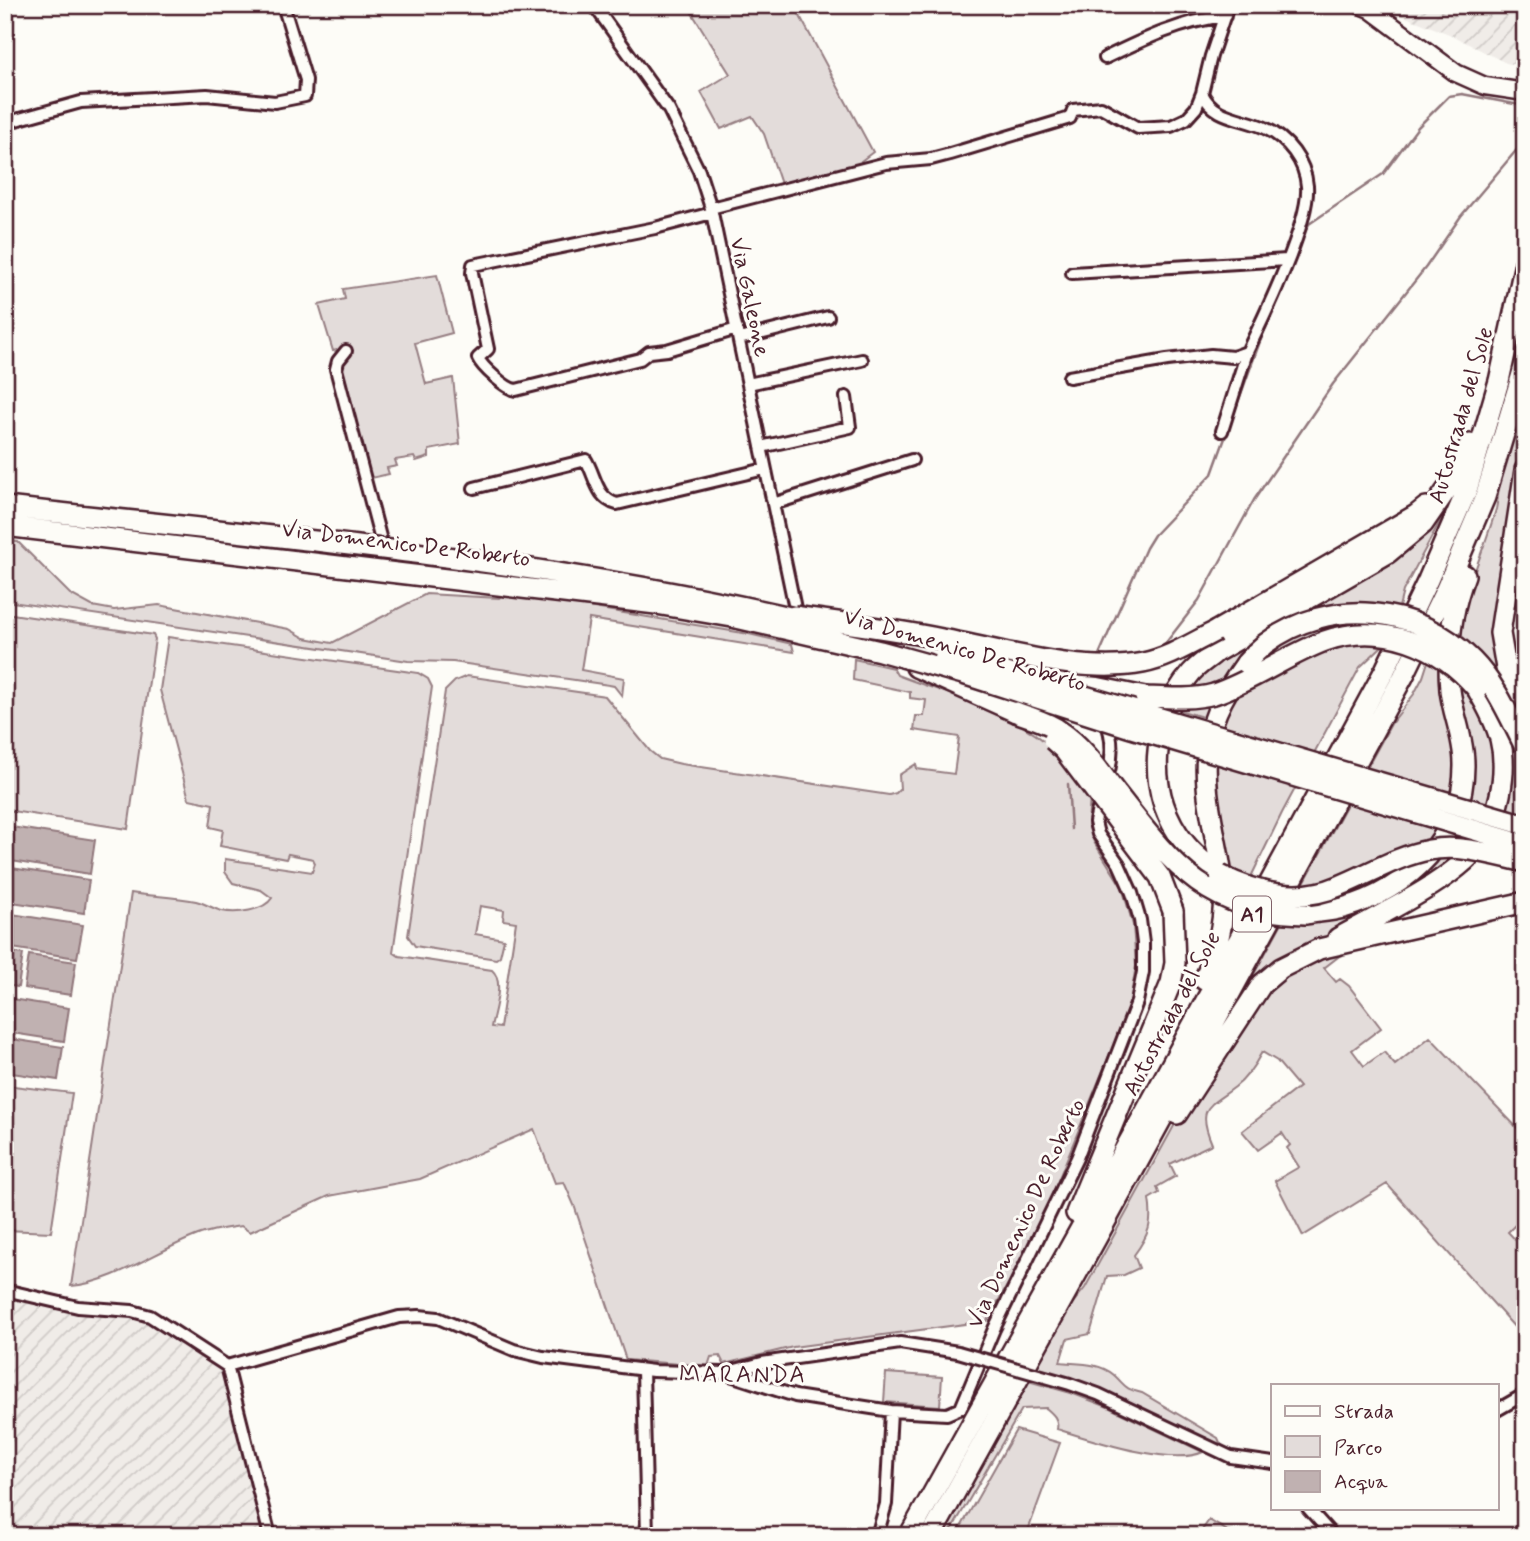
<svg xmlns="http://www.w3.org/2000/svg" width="1530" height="1541" font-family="Mynerve,sans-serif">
	<defs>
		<pattern id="industrial-furrows" width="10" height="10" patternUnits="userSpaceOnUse" patternTransform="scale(1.75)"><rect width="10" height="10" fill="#f0ece8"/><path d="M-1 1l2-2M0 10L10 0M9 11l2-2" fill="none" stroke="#cfcac7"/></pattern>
	</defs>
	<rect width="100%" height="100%" fill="#fdfcf7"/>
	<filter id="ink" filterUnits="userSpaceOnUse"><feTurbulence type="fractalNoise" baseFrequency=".0143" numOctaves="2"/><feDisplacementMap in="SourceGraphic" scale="14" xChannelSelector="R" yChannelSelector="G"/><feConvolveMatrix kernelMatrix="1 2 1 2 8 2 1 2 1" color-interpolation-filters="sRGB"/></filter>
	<g filter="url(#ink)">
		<path fill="url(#industrial-furrows)" d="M 1375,5 L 1525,5 L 1523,15 L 1525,16 L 1525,67 L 1506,63 L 1449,34 Z
			M 5,1293 L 83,1313 L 128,1316 L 161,1327 L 226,1370 L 266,1536 L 5,1536 Z"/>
		<path fill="#e3dcda" stroke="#967e82" stroke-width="2" d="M 710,5 L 794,5 L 873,152 L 861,161 L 861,166 L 782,187 L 764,134 L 752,116 L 721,129 L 701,92 L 730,74 L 692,13 Z
			M 437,275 L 452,333 L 415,343 L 426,384 L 453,378 L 460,444 L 429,450 L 429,457 L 416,461 L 414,457 L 395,460 L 397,466 L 387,468 L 389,474 L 371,478 L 342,366 L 344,365 L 342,358 L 351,356 L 349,347 L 333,351 L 319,305 L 345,299 L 343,289 Z
			M 1525,396 L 1525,430 L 1495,630 L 1497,660 L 1504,682 L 1525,725 L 1525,819 L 1489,808 C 1473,841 1465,856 1434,878 L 1281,962 L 1260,982 L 1254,974 L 1391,724 L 1414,694 L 1423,677 L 1434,643 L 1446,616 C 1445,635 1441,657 1444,675 C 1448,703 1459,732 1459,760 C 1460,849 1387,900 1305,909 L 1303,919 C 1370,916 1430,880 1458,818 C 1465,803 1471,789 1471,773 C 1472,742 1459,714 1456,684 C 1455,667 1456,647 1459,631 C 1465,588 1484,551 1496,509 C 1498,501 1498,492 1499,483 C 1505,454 1516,425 1525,396 Z
			M 1449,504 L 1403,591 L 1394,627 L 1381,647 L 1360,667 L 1282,813 L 1250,879 L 1232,929 L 1232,893 L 1222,841 L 1215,766 L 1220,722 L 1175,709 L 1203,670 Z
			M 5,541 L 18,542 L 70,594 L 92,606 L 114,610 L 159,605 L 289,629 L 305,638 L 332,643 L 426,594 L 499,598 L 505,593 L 749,634 L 792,644 L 794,652 L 589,619 L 581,670 L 624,678 L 622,696 L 614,686 L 609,685 L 453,662 L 408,661 L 5,601 Z
			M 5,613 L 153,635 L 155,639 L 128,829 L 5,810 Z
			M 168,637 L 418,673 L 428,679 L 432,687 L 393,952 L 399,956 L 492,970 C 505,981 494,1011 491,1027 L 500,1028 L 516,922 L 503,920 L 504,910 L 480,906 L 475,934 L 504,939 L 500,956 L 496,959 L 415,946 L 408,936 L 445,691 L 455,681 L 467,676 L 605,696 L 650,751 L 660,759 L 681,764 L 889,795 L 896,793 L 900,789 L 899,775 L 916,764 L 917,769 L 954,774 L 959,737 L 914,730 L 916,716 L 924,716 L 926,700 L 910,698 L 910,692 L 853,680 L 854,659 L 893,668 L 897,675 C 951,696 1015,711 1058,753 C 1070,765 1080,783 1090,797 L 1088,824 L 1094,842 L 1122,887 L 1133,925 L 1136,966 L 1129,1007 L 1055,1188 L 1025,1254 L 987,1321 L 793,1347 L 724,1364 L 720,1356 L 711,1357 L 708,1366 L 626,1360 L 574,1205 L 564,1182 L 555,1183 L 534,1129 L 420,1179 L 329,1196 L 250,1232 L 241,1226 C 227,1228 211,1230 198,1235 C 158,1250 113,1283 71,1286 L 131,893 C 152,896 174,897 196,901 C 205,903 213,909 222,911 C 236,914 264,911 272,898 L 261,890 L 233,883 L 225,872 L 225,859 L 312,872 L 315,863 L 313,859 L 288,854 L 286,859 L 220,846 L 223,830 L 210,827 L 213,804 L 189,799 L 160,690 Z
			M 1351,947 L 1324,968 L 1336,982 L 1340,979 L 1349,986 L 1381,1028 L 1352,1050 L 1364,1066 L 1384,1052 L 1395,1065 L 1430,1037 L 1525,1136 L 1525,1215 L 1508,1232 L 1525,1250 L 1525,1339 L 1387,1184 L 1303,1236 L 1275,1181 L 1299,1167 L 1287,1148 L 1290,1145 L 1282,1133 L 1258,1150 L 1242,1131 L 1299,1087 L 1277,1061 L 1262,1052 C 1255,1065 1247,1078 1235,1087 C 1209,1107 1196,1106 1212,1144 L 1170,1164 L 1176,1176 L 1157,1187 L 1159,1193 L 1149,1199 C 1153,1223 1149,1235 1134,1255 L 1139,1268 L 1124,1275 L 1107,1276 L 1090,1334 L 1067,1339 L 1060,1362 C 1078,1364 1099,1362 1114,1375 C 1127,1387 1123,1388 1142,1393 L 1218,1438 L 1222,1447 L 1089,1386 L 1036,1367 L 1065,1313 L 1085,1288 L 1180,1115 L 1260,995 L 1286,972 Z
			M 5,1085 L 72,1093 L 51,1232 L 5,1230 Z
			M 886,1373 L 942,1377 L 940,1406 L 884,1402 Z
			M 1028,1381 L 1071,1393 L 1108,1407 L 1203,1452 C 1172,1467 1089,1439 1057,1429 C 1059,1419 1053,1414 1046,1408 L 1022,1409 L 948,1536 L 943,1536 Z
			M 1016,1430 L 1060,1443 L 1026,1536 L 956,1536 Z
			M 1209,1520 L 1236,1536 L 1198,1536 Z"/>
		<path fill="#c0b1b1" stroke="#91777b" stroke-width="2" d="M 5,826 L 95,840 L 90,874 L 5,860 Z
			M 5,867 L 89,880 L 84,913 L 5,901 Z
			M 5,913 L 83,925 L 77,958 L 5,947 Z
			M 5,951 L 23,954 L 18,987 L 5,985 Z
			M 29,955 L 76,962 L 71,995 L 24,988 Z
			M 5,998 L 69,1008 L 64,1041 L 5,1032 Z
			M 5,1038 L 63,1047 L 58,1080 L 5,1072 Z"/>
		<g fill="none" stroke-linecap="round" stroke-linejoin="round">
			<path stroke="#91777b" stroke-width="2.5" d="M 1301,240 L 1309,224 L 1383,174 L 1418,127 L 1449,96 L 1462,94 L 1525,106
				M 1161,649 L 1199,600 L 1254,500 L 1333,384 L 1426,267 L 1461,216 L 1525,140
				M 1098,657 L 1146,548 L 1154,535 L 1212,474 L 1259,344 L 1286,279
				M 1068,784 L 1071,829"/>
			<defs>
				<path id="street" d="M 594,5 L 669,110 L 699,171 L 711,208 L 797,618
					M 1105,58 C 1144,39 1182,21 1225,16
					M 5,123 L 81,102 L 207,95 L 275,102 L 305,96 L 306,80 L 283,5
					M 711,208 L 886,163 L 931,159 L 950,154 L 1070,118 L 1073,110 L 1101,107 L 1138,128 L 1171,126 L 1186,119 L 1196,108 L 1202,93 L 1211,56 L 1228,5
					M 712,213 L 655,228 L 473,265 L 472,273 L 488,349 L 478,358 C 482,367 506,389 516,390 L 640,359 L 649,352 L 667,350 L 737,329
					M 1072,273 L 1287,260
					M 739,339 L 828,317
					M 346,351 L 338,361 L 336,369 L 384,552
					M 1069,377 L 1167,360 L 1211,355 L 1233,357 L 1247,352 C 1264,317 1310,223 1307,186 C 1305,161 1288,139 1265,128 C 1242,117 1214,119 1202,93
					M 748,384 L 862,360
					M 1222,431 L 1247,352
					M 761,447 L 850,427 L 846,397
					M 474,488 L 586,460 C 596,477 596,498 617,504 L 765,469
					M 773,504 L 912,460
					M 276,549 L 541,580
					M 1105,719 C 1114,738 1113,761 1106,781
					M 5,1290 L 78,1307 L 132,1311 L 150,1316 L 227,1366
					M 227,1366 L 399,1317 L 419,1316 L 438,1318 L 514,1350 L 543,1357 L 653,1371 L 724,1373 L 762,1363 L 900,1343 L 958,1352
					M 227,1366 L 270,1536
					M 643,1370 L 647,1536
					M 724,1373 L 795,1396 L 891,1411 L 947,1414 L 961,1408 L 994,1329 L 1077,1158 L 1137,1002 L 1143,972 L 1143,943 L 1140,920 L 1132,893 L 1119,864 L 1098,834 L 1095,822 L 1101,796
					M 1070,1384 L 1098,1394 L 1231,1457 L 1273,1463
					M 1497,1410 L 1525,1394
					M 1308,1508 L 1333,1536
					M 877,1536 L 886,1504 L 891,1411"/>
				<path id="secondary" d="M 1360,5 L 1370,9 L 1456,73 L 1485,86 L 1525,92"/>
				<path id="highway" d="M 1525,470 L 1500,633 L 1508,680 L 1525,714
					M 1216,631 L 1416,515 L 1426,507
					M 916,667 L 1016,712
					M 1036,675 L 1145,697
					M 1220,875 C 1207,865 1194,855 1184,842 C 1145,792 1150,721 1191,673 C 1198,665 1208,659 1216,652 L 1388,553 L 1423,524 L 1450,485 L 1470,444
					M 1306,914 C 1318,912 1331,911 1343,908 C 1408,890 1465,835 1464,764 C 1464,738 1453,715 1450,690 C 1447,652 1451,611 1465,575
					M 1338,938 C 1377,916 1460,878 1483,840 C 1490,827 1497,810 1500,795 C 1509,750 1499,727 1477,689
					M 1204,980 C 1219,948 1227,912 1222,876 C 1216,833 1201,788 1208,744 C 1212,713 1229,687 1246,663
					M 1177,1114 L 1262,984 L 1281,968 L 1319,949 L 1525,902
					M 1076,1213 L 1171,983 L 1175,963 L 1173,911
					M 909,1536 L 1145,1113 L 1385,670 L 1428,580 L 1467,490 L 1499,381 L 1525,263
					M 931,1536 L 1096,1239 L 1403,677 L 1446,589 L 1485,497 L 1525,364"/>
			</defs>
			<use href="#street" stroke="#4a1f2b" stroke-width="16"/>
			<use href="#secondary" stroke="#4a1f2b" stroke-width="21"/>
			<use href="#highway" stroke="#4a1f2b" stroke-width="24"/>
			<use href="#street" stroke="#fdfcf7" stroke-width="10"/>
			<use href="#secondary" stroke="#fdfcf7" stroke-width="16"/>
			<use href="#highway" stroke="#fdfcf7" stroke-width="19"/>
			<defs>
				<path id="street-bridge" d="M 958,1352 L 1070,1384"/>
				<path id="highway-bridge" d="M 5,507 C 273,537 544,559 807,621
					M 5,526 L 656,604 L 732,617 L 880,651 L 963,674 L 1128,727 L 1525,845
					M 794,616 C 844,623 894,629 942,639 C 1004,650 1081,675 1143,663 C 1169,658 1192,643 1216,631
					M 945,655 L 1525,825
					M 1246,663 C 1252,656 1259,649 1265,644 C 1328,596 1419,605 1472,660 C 1496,684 1510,718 1525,747
					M 1145,697 C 1168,698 1192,700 1214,694 C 1253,681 1287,655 1325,641 C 1382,621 1440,645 1477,689
					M 1016,712 C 1031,718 1048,722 1060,731 C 1083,746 1098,769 1114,790 C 1171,863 1204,912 1306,914
					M 1053,740 L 1064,750 L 1160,877 L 1173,911
					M 1220,875 C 1257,894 1300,903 1339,886 C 1369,874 1397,856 1429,850 C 1461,844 1494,855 1525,862"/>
			</defs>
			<use href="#street-bridge" stroke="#4a1f2b" stroke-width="16" stroke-linecap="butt"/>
			<use href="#highway-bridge" stroke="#4a1f2b" stroke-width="24" stroke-linecap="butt"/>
			<use href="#street-bridge" stroke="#fdfcf7" stroke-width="10"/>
			<use href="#highway-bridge" stroke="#fdfcf7" stroke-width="19"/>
		</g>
	</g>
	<g text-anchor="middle" stroke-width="6" stroke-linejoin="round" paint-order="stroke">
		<rect fill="#fdfcf7" stroke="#806168" stroke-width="2" x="1233" y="896.5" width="38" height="35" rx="5"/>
		<g font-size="21" font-weight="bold" fill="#4a1f2b">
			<text x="1252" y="921">A1</text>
		</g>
		<g font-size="23" fill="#4a1f2b" stroke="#fdfcf7">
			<text transform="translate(751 297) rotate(78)" y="8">Via Galeone</text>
			<text transform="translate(1460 415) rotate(-74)" y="8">Autostrada del Sole</text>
			<text transform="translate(406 543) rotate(7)" y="8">Via Domenico De Roberto</text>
			<text transform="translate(965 649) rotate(16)" y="8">Via Domenico De Roberto</text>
			<text transform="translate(1171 1013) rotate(-62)" y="8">Autostrada del Sole</text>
			<text transform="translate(1025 1213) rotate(-65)" y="8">Via Domenico De Roberto</text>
		</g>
		<g font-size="24" letter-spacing="2" fill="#4a1f2b" stroke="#fdfcf7">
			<text x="743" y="1382">MARANDA</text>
		</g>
	</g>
	<rect width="1530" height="1541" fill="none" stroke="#fdfcf7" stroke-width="28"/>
	<rect x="14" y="14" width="1502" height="1513" fill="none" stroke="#4a1f2b" stroke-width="2.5" filter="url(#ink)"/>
	<rect x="1271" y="1384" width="228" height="126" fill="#fdfcf7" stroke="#b5a4a5" stroke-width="2"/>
	<rect x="1285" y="1406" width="35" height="10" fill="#fdfcf7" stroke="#b5a4a5" stroke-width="2"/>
	<text x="1334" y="1418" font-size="21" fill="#4a1f2b">Strada</text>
	<rect x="1285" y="1436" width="35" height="21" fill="#e3dcda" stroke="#b5a4a5" stroke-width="2"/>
	<text x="1334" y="1454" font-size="21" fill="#4a1f2b">Parco</text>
	<rect x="1285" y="1471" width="35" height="21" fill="#c0b1b1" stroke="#b5a4a5" stroke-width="2"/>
	<text x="1334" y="1488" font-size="21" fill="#4a1f2b">Acqua</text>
</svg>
